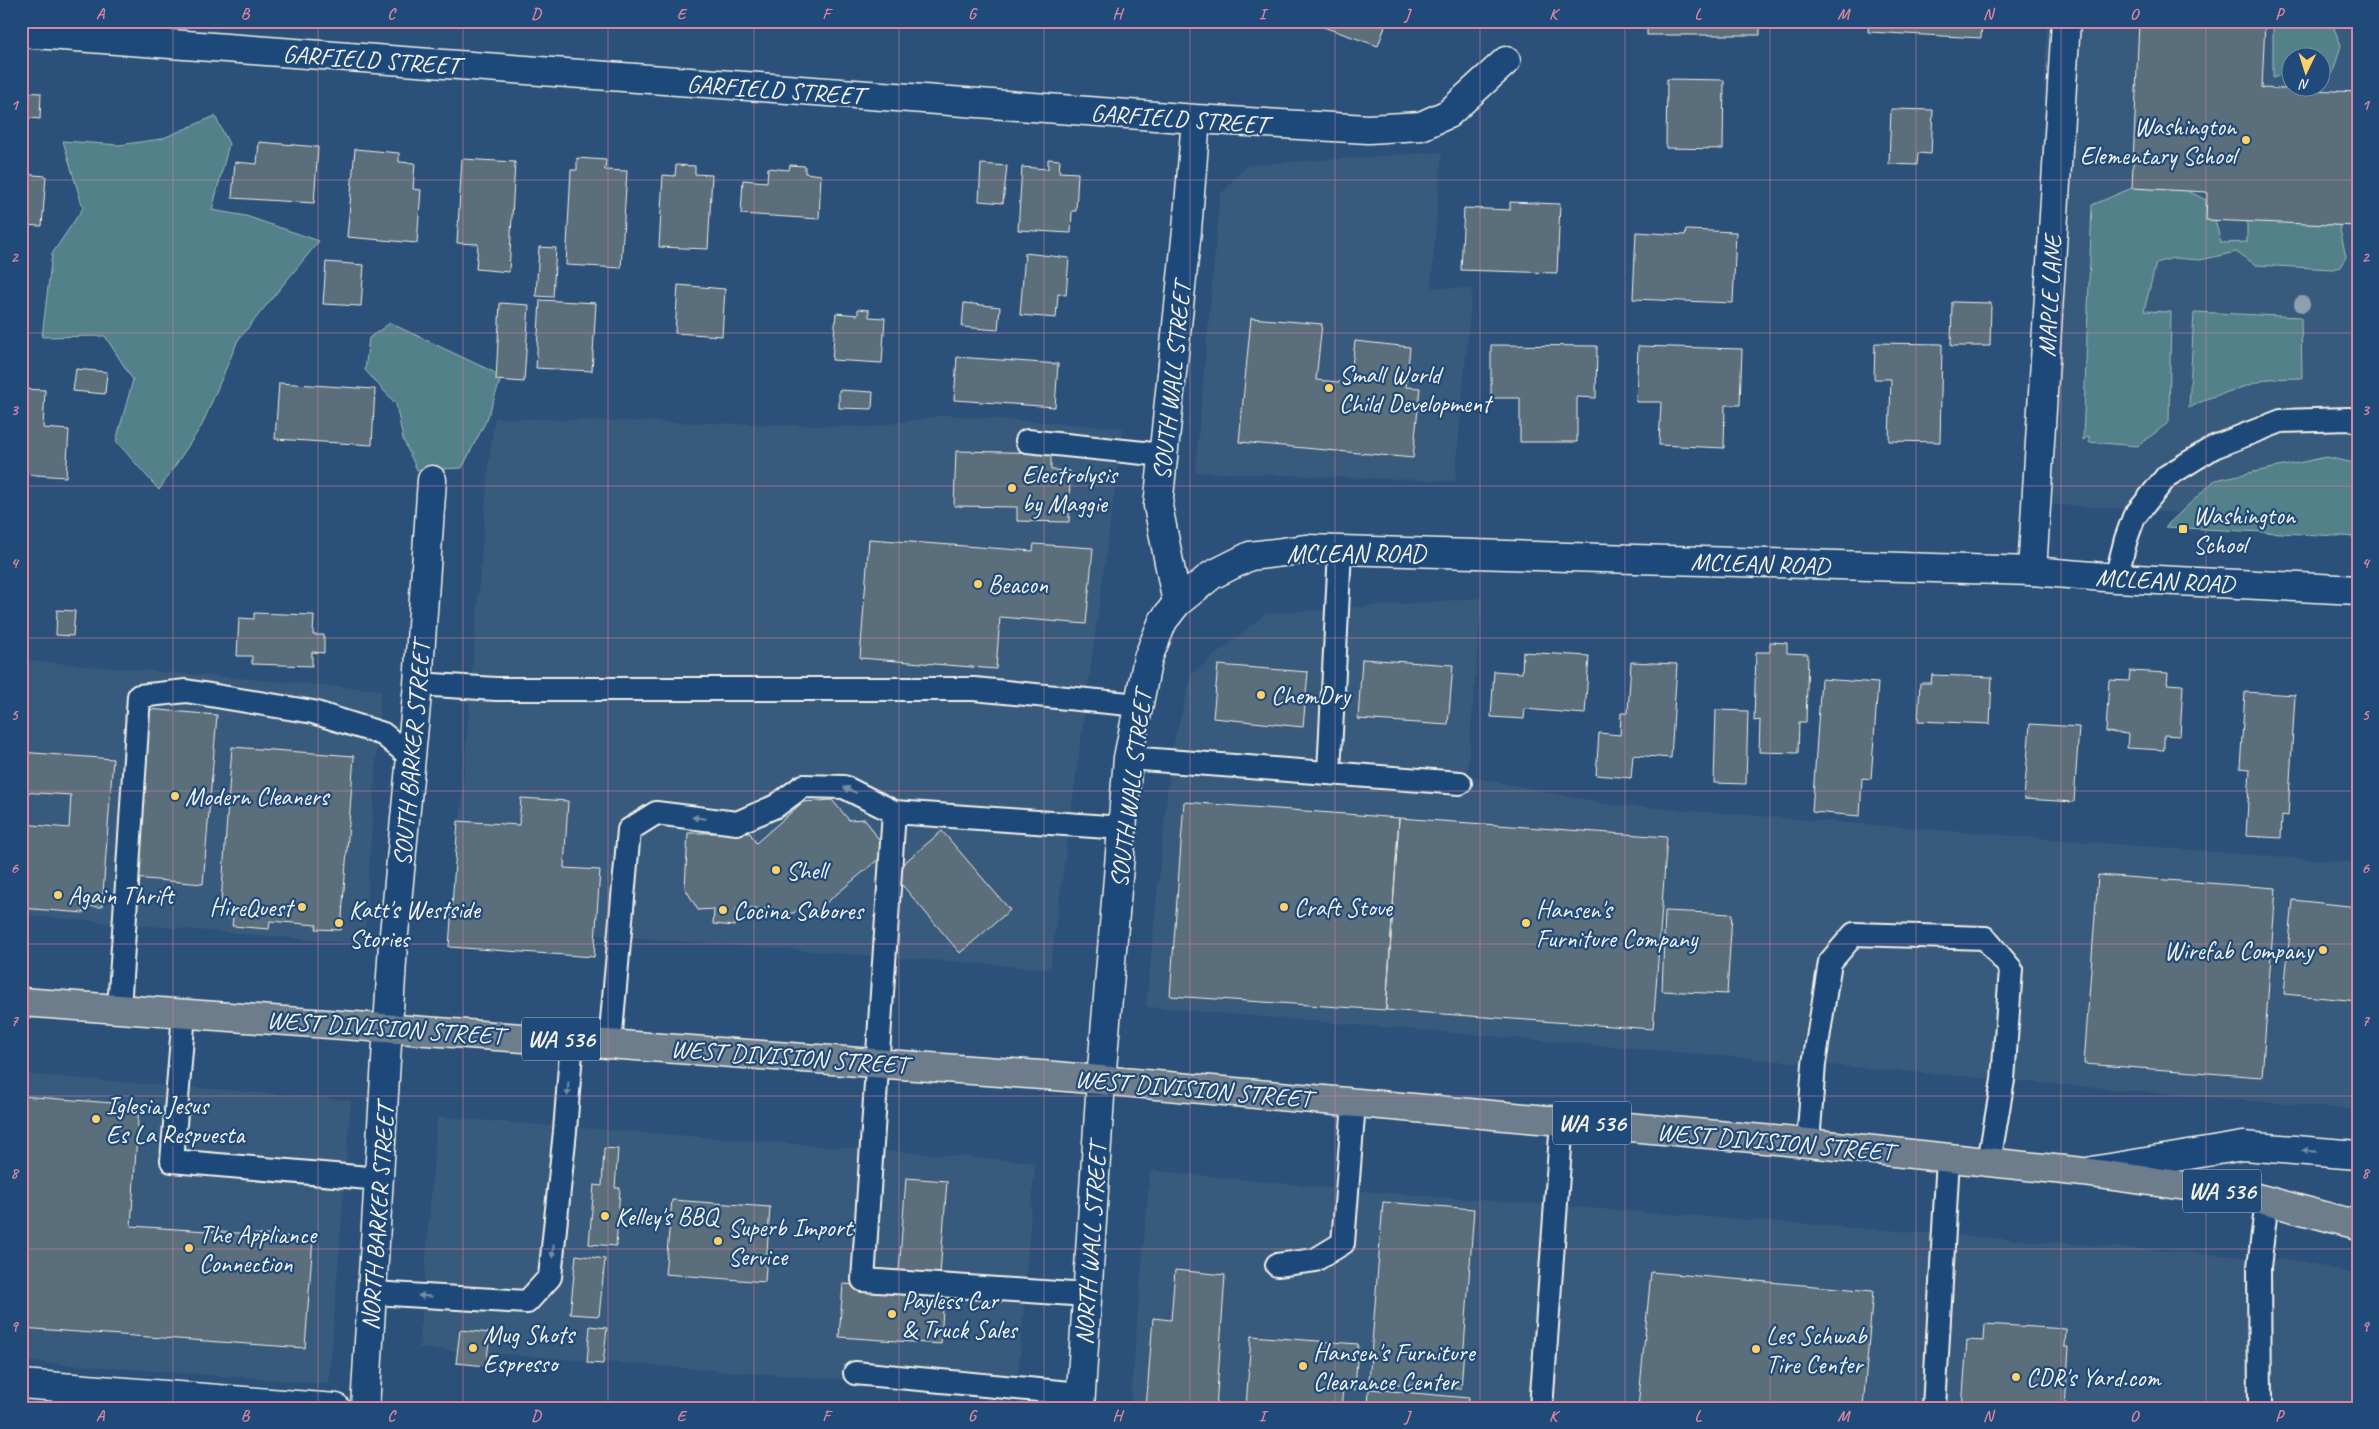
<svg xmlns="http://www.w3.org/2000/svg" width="2379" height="1429" font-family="Caveat,sans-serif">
	<rect width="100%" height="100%" fill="#2b517a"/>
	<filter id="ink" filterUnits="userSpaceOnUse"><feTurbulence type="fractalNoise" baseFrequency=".02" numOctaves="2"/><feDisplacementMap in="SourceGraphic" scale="10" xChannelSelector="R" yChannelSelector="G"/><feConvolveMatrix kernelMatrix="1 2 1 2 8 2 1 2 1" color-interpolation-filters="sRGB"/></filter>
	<g filter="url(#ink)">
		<path fill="#395a7b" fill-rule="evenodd" d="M 2047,21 L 2358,21 L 2358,524 L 2029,503 ZM 2292,58 L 2322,58 L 2322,88 L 2292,88 Z
			M 1442,152 L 1431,287 L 1472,289 L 1455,481 L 1195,472 L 1220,195 L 1247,165 Z
			M 944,415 L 1123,428 L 1050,969 L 452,924 L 489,460 L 495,418 L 872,427 Z
			M 1482,598 L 1467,776 L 1606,804 L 2358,863 L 2358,1110 L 1146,1007 L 1171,753 L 1192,674 L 1265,614 Z
			M 21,660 L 381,690 L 364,944 L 21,915 Z
			M 21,1074 L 351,1100 L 329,1384 L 21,1361 Z
			M 437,1117 L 1035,1162 L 1017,1393 L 419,1348 Z
			M 1150,1170 L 1348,1190 L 2301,1261 L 2358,1275 L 2358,1408 L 1130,1408 Z"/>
		<path fill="#52818a" stroke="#a3b9b9" d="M 2273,21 L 2331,21 L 2341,45 L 2333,73 L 2322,76 L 2322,58 L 2292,58 L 2291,71 L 2273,78 Z
			M 215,116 L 229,144 L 212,210 L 246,216 L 319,241 L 238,340 L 202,425 L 159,490 L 116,441 L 133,380 L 105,336 L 42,337 L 52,254 L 83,208 L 63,141 L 119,145 L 161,139 Z
			M 2132,188 L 2186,190 L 2206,200 L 2206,220 L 2215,220 L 2221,243 L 2247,242 L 2247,221 L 2339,225 L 2346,257 L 2340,267 L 2332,269 L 2256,265 L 2236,252 L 2200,260 L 2173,258 L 2156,263 L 2144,311 L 2171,312 L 2169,422 L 2138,446 L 2089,442 L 2089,436 L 2083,440 L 2092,205 Z
			M 2194,312 L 2301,317 L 2302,378 L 2268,379 L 2209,398 L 2189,408 Z
			M 390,323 L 502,376 L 487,419 L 462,468 L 417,470 L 403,439 L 396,404 L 365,370 L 369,338 Z
			M 2327,457 L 2358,464 L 2358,537 L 2165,527 L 2215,480 Z"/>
		<path fill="#5a6e7c" stroke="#f4f1e8" d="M 1313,21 L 1387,21 L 1378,46 L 1312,23 Z
			M 1647,21 L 1760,21 L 1760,35 L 1647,35 Z
			M 1869,21 L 1982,21 L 1981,38 L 1868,32 Z
			M 2139,21 L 2265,21 L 2262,88 L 2358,92 L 2358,226 L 2206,220 L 2207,192 L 2132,188 Z
			M 1667,79 L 1724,80 L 1723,149 L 1666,148 Z
			M 21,92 L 41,93 L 40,119 L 21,117 Z
			M 1891,109 L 1933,110 L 1931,154 L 1918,153 L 1917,165 L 1889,164 Z
			M 259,142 L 318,147 L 314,203 L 232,198 L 235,162 L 257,164 Z
			M 355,149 L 399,153 L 399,162 L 415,163 L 413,189 L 421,190 L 417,243 L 347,237 Z
			M 577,158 L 606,160 L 605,170 L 627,171 L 621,268 L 566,265 L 571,170 L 577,170 Z
			M 462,159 L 515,162 L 509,272 L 476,269 L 478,244 L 457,243 Z
			M 1048,159 L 1060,160 L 1059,172 L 1078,173 L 1076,211 L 1072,211 L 1071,233 L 1018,230 L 1022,167 L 1048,169 Z
			M 981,164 L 1007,166 L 1003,203 L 979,201 Z
			M 676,165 L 695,166 L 695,174 L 712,175 L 708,249 L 659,247 L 663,175 L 675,176 Z
			M 790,165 L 805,166 L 805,173 L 821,175 L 819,219 L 741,214 L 743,180 L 767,182 L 768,168 L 789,170 Z
			M 21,174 L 46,176 L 42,226 L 21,225 Z
			M 1510,202 L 1560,204 L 1557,273 L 1461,270 L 1464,208 L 1510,210 Z
			M 1686,230 L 1736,232 L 1733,303 L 1633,299 L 1636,232 L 1685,235 Z
			M 539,247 L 556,248 L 553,297 L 536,296 Z
			M 1025,253 L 1069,258 L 1066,295 L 1058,294 L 1056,318 L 1020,315 Z
			M 326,262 L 364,265 L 361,306 L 323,304 Z
			M 678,285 L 725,289 L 722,336 L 675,333 Z
			M 540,300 L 596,303 L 592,371 L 536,368 Z
			M 1952,302 L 1991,303 L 1990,346 L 1951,346 Z
			M 500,303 L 529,305 L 524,382 L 496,380 Z
			M 964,303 L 1000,307 L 998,330 L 962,327 Z
			M 858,309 L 869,310 L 869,317 L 885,318 L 882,363 L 832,360 L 836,313 L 858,315 Z
			M 1251,318 L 1322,324 L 1316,380 L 1350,383 L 1355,341 L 1410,347 L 1406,387 L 1420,388 L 1413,458 L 1239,442 Z
			M 1875,343 L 1942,344 L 1940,442 L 1889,441 L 1891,379 L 1874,379 Z
			M 1491,345 L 1597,346 L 1596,398 L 1577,397 L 1577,442 L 1520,442 L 1520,398 L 1491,398 Z
			M 1638,346 L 1742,349 L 1740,405 L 1725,405 L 1724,448 L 1659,445 L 1661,402 L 1636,402 Z
			M 957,357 L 1058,364 L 1055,407 L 954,400 Z
			M 76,369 L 107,372 L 105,394 L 73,391 Z
			M 279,383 L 375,389 L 372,445 L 275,439 Z
			M 21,389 L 45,390 L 43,428 L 69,430 L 66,477 L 21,474 Z
			M 839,390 L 873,392 L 872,409 L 839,408 Z
			M 956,451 L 1051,453 L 1051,470 L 1070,471 L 1069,522 L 1017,521 L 1017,507 L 954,506 Z
			M 869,539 L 1033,551 L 1034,544 L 1093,548 L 1086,624 L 1000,617 L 996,669 L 860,658 Z
			M 57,610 L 75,611 L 73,636 L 56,635 Z
			M 254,613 L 314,615 L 313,635 L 324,635 L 324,653 L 312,652 L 312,666 L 252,664 L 252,656 L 237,656 L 239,618 L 254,619 Z
			M 1770,642 L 1787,643 L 1787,653 L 1808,654 L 1806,722 L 1799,722 L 1798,753 L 1759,752 L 1760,720 L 1754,721 L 1756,652 L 1770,652 Z
			M 1523,652 L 1589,656 L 1585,714 L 1525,709 L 1524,719 L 1491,717 L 1494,671 L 1522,673 Z
			M 1362,659 L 1453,665 L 1448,725 L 1358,719 Z
			M 1631,662 L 1677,664 L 1671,758 L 1633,755 L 1631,778 L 1596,775 L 1599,733 L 1620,735 L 1621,713 L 1628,713 Z
			M 1218,665 L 1308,672 L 1303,727 L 1213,718 Z
			M 2130,671 L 2168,673 L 2167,684 L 2183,685 L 2180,736 L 2164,735 L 2164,750 L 2127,748 L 2128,734 L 2106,732 L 2109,680 L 2129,681 Z
			M 1932,675 L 1992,677 L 1990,724 L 1918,721 L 1920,683 L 1931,683 Z
			M 1821,679 L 1878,683 L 1871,779 L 1862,778 L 1860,816 L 1812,812 Z
			M 2245,692 L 2295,695 L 2288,816 L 2282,815 L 2281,838 L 2246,836 L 2250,769 L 2240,768 Z
			M 148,709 L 217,715 L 203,884 L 134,878 Z
			M 1716,710 L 1748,711 L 1746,784 L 1714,783 Z
			M 2030,724 L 2079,727 L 2074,802 L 2024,799 Z
			M 232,747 L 354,756 L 341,930 L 316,929 L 317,925 L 270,921 L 269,929 L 232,926 L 233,918 L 220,917 Z
			M 21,752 L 113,759 L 102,907 L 84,906 L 84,913 L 21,908 L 21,824 L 69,828 L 71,795 L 21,792 Z
			M 521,798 L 568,801 L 564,868 L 600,870 L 594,957 L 449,947 L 458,821 L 519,825 Z
			M 832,800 L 849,820 L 865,819 L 887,852 L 814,913 L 804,902 L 794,913 L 778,913 L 769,905 L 766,909 L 736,909 L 735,926 L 713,924 L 714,909 L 698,910 L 685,888 L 688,833 L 750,833 L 756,843 L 803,802 Z
			M 1184,802 L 1399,818 L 1386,1010 L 1170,996 Z
			M 1399,818 L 1667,837 L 1653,1029 L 1386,1010 Z
			M 942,831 L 1010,910 L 960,953 L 892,873 Z
			M 2098,875 L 2276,888 L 2262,1077 L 2084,1064 Z
			M 2293,900 L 2358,907 L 2358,1001 L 2284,994 Z
			M 1665,911 L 1732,914 L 1727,994 L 1662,991 Z
			M 2358,1054 L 2358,1089 L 2354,1088 Z
			M 21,1096 L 139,1105 L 131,1226 L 313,1238 L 305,1348 L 21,1328 Z
			M 604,1148 L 618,1149 L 615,1188 L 620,1188 L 616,1246 L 589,1244 L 594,1185 L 602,1186 Z
			M 906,1178 L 947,1181 L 940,1274 L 899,1271 Z
			M 672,1200 L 770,1207 L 765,1282 L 665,1274 Z
			M 1383,1202 L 1474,1209 L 1461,1389 L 1369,1382 Z
			M 576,1255 L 605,1259 L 599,1316 L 570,1314 Z
			M 1175,1270 L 1225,1275 L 1216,1408 L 1146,1408 L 1153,1318 L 1171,1320 Z
			M 1651,1272 L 1873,1291 L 1863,1408 L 1638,1408 Z
			M 843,1284 L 944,1290 L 941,1344 L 839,1337 Z
			M 1985,1324 L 2066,1329 L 2065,1347 L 2069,1347 L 2065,1408 L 1962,1408 L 1967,1340 L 1984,1341 Z
			M 590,1326 L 607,1328 L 603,1364 L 587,1363 Z
			M 460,1330 L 490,1333 L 486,1366 L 456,1363 Z
			M 1251,1336 L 1358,1344 L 1355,1390 L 1343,1389 L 1341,1408 L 1246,1408 Z
			M 1369,1389 L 1469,1398 L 1468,1408 L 1368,1408 Z"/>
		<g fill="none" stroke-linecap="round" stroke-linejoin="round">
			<defs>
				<path id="service" d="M 1027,441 L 1163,455
					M 2116,578 L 2126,539 L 2134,517 L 2167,476 L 2214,447 L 2281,421 L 2349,419 L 2358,421
					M 418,684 L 496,689 L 974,689 L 1139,705
					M 1128,758 L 1460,783
					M 1329,773 L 1340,550
					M 119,1009 L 139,696 L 186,691 L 313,712 L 383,734 L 411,757
					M 184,1013 L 172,1161 L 380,1179
					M 610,1043 L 629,830 L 656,813 L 737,823 L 776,806 L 803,786 L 844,787 L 894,812
					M 1808,1143 L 1814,1064 L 1830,962 L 1854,934 L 1985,938 L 2011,969 L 2003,1080 L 1989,1162
					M 1277,1265 L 1315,1260 L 1343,1243 L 1354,1103
					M 373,1293 L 527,1302 L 550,1277 L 565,1131 L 572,1040
					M 1087,1295 L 863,1280 L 894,812 L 1122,828
					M 855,1373 L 1081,1394
					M 1541,1408 L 1562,1121
					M 1934,1408 L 1948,1158
					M 2260,1408 L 2259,1267 L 2267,1200"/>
				<path id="minor" d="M 21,33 L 1196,119 L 1368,129 L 1421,126 L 1448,114 L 1506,61
					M 2032,571 L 2066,21
					M 1177,603 L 1158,506 L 1187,230 L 1196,119
					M 2092,1171 L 2243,1146 L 2358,1155
					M 21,1384 L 336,1408
					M 365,1408 L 393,944 L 418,684 L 432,480
					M 1080,1408 L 1101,1081"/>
				<path id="tertiary" d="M 1101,1081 L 1128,758 L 1148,658 L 1163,621 L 1177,603 L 1212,575 L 1250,556 L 1307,549 L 2032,571 L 2116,578 L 2358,590"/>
				<path id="primary" d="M 21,1002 L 1055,1076 L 1808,1143 L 2083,1172 L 2238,1193 L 2358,1225"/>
			</defs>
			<use href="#service" stroke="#f4f1e8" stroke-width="26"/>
			<use href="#minor" stroke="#f4f1e8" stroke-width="31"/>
			<use href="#tertiary" stroke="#f4f1e8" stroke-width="31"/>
			<use href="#primary" stroke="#f4f1e8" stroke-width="31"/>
			<use href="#service" stroke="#1f4a7a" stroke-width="22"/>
			<use href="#minor" stroke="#1f4a7a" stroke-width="28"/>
			<use href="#tertiary" stroke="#1f4a7a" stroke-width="28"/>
			<use href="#primary" stroke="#6d7d8c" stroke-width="28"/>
		</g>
		<circle fill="#8ca0af" cx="2302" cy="304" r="8"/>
		<defs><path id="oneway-solid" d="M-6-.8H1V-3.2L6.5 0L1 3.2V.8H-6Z" transform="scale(1.25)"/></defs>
		<g fill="#748da6">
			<use href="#oneway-solid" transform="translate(850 790) rotate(-156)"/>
			<use href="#oneway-solid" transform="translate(699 818) rotate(-173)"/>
			<use href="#oneway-solid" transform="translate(568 1089) rotate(94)"/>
			<use href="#oneway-solid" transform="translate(2309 1151) rotate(-175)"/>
			<use href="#oneway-solid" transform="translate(553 1251) rotate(96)"/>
			<use href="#oneway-solid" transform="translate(425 1296) rotate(-176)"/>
		</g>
	</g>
	<path fill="none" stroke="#db84a2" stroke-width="1" stroke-opacity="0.55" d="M 173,21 L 173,1408M 318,21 L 318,1408M 463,21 L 463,1408M 608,21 L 608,1408M 754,21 L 754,1408M 899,21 L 899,1408M 1044,21 L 1044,1408M 1190,21 L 1190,1408M 1335,21 L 1335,1408M 1480,21 L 1480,1408M 1625,21 L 1625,1408M 1770,21 L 1770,1408M 1916,21 L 1916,1408M 2061,21 L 2061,1408M 2206,21 L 2206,1408M 21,180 L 2358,180M 21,333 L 2358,333M 21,486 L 2358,486M 21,638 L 2358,638M 21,791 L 2358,791M 21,944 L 2358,944M 21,1096 L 2358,1096M 21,1249 L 2358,1249"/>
	<g fill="#ffd166" stroke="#1f4a7a" stroke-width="2">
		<circle cx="2246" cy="140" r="5"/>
		<circle cx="1329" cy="388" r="5"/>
		<circle cx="1012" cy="488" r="5"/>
		<rect x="2178" y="524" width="10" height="10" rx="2.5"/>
		<circle cx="978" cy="584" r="5"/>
		<circle cx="1261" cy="695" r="5"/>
		<circle cx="175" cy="796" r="5"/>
		<circle cx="776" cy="870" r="5"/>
		<circle cx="58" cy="895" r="5"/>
		<circle cx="302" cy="907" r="5"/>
		<circle cx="1284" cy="907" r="5"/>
		<circle cx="723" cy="910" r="5"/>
		<circle cx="339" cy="923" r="5"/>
		<circle cx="1526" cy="923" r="5"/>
		<circle cx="2323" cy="950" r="5"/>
		<circle cx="96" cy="1119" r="5"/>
		<circle cx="605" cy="1216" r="5"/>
		<circle cx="718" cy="1241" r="5"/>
		<circle cx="189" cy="1248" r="5"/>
		<circle cx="892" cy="1314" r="5"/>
		<circle cx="473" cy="1348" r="5"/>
		<circle cx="1756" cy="1349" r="5"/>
		<circle cx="1303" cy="1366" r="5"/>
		<circle cx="2016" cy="1377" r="5"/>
	</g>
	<g text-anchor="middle" stroke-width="4.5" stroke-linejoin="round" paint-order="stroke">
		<g fill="#1f4a7a" stroke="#b4bfc7" stroke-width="1">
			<rect x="522" y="1017.5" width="78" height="43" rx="4"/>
			<rect x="1553" y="1101.5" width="78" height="43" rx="4"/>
			<rect x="2183" y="1169.5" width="78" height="43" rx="4"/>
		</g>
		<g font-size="24" font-weight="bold" fill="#f4f1e8">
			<text x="561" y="1047">WA 536</text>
			<text x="1592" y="1131">WA 536</text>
			<text x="2222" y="1199">WA 536</text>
		</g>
		<g font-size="25" fill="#f4f1e8" stroke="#1f4a7a">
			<text transform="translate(371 59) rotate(4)" y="9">GARFIELD STREET</text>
			<text transform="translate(775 89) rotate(4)" y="9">GARFIELD STREET</text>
			<text transform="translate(1179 118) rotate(4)" y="9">GARFIELD STREET</text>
			<text transform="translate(2049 296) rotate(-87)" y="9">MAPLE LANE</text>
			<text transform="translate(1171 381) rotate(-84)" y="9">SOUTH WALL STREET</text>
			<text x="1356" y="562">MCLEAN ROAD</text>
			<text transform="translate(1760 563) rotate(2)" y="9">MCLEAN ROAD</text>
			<text transform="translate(2165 580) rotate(3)" y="9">MCLEAN ROAD</text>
			<text transform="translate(411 754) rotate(-85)" y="9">SOUTH BARKER STREET</text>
			<text transform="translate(1130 789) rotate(-83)" y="9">SOUTH WALL STREET</text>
			<text transform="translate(385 1027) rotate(4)" y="9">WEST DIVISION STREET</text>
			<text transform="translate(789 1056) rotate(4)" y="9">WEST DIVISION STREET</text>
			<text transform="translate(1193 1088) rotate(5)" y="9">WEST DIVISION STREET</text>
			<text transform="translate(1775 1141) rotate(5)" y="9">WEST DIVISION STREET</text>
			<text transform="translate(377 1217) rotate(-86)" y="9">NORTH BARKER STREET</text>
			<text transform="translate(1090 1244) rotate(-86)" y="9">NORTH WALL STREET</text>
		</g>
		<g font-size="25" fill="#f4f1e8" stroke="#1f4a7a" text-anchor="start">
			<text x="2236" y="135" text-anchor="end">Washington<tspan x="2236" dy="29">Elementary School</tspan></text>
			<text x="1339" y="383">Small World<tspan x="1339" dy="29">Child Development</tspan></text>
			<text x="1022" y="483">Electrolysis<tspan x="1022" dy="29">by Maggie</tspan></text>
			<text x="2193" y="524">Washington<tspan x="2193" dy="29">School</tspan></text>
			<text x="988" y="593">Beacon</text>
			<text x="1271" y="704">ChemDry</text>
			<text x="185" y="805">Modern Cleaners</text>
			<text x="786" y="879">Shell</text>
			<text x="68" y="904">Again Thrift</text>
			<text x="292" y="916" text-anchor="end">HireQuest</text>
			<text x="1294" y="916">Craft Stove</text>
			<text x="349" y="918">Katt's Westside<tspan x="349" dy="29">Stories</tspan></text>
			<text x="1536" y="918">Hansen's<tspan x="1536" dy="29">Furniture Company</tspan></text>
			<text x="733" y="919">Cocina Sabores</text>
			<text x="2313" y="959" text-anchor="end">Wirefab Company</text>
			<text x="106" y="1114">Iglesia Jesus<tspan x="106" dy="29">Es La Respuesta</tspan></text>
			<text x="615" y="1225">Kelley's BBQ</text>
			<text x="728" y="1236">Superb Import<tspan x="728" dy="29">Service</tspan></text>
			<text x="199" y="1243">The Appliance<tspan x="199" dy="29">Connection</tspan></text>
			<text x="902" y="1309">Payless Car<tspan x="902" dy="29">&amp; Truck Sales</tspan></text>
			<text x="483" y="1343">Mug Shots<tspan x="483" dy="29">Espresso</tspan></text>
			<text x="1766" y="1344">Les Schwab<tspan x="1766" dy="29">Tire Center</tspan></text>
			<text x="1313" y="1361">Hansen's Furniture<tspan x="1313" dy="29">Clearance Center</tspan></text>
			<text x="2026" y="1386">CDR's Yard.com</text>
		</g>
	</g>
	<rect width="2379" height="1429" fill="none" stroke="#1f4a7a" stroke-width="55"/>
	<g transform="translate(2306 72) rotate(184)"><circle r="24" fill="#1f4a7a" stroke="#748da6"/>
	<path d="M0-4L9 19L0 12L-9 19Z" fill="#ffd166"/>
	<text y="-8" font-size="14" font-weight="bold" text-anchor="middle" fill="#f4f1e8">N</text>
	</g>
	<rect x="28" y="28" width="2324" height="1374" fill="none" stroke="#db84a2" stroke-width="2"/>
	<g font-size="16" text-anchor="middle" font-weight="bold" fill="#db84a2">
		<text x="100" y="19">A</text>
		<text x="245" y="19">B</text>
		<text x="391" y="19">C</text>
		<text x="536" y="19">D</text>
		<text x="681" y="19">E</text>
		<text x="826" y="19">F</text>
		<text x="972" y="19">G</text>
		<text x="1117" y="19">H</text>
		<text x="1262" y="19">I</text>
		<text x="1407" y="19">J</text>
		<text x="1553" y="19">K</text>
		<text x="1698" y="19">L</text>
		<text x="1843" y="19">M</text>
		<text x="1988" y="19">N</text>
		<text x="2134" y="19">O</text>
		<text x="2279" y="19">P</text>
		<text x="14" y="110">1</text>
		<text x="2365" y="110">1</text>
		<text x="14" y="262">2</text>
		<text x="2365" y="262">2</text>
		<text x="14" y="415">3</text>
		<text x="2365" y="415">3</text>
		<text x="14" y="568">4</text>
		<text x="2365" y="568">4</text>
		<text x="14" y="720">5</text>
		<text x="2365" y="720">5</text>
		<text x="14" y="873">6</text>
		<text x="2365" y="873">6</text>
		<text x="14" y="1026">7</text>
		<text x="2365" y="1026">7</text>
		<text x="14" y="1178">8</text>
		<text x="2365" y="1178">8</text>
		<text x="14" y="1331">9</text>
		<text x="2365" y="1331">9</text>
		<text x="100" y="1421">A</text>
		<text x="245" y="1421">B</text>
		<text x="391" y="1421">C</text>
		<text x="536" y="1421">D</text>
		<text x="681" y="1421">E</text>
		<text x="826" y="1421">F</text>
		<text x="972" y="1421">G</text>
		<text x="1117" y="1421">H</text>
		<text x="1262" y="1421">I</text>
		<text x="1407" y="1421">J</text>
		<text x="1553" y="1421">K</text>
		<text x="1698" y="1421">L</text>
		<text x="1843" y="1421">M</text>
		<text x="1988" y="1421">N</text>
		<text x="2134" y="1421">O</text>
		<text x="2279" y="1421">P</text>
	</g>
</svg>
